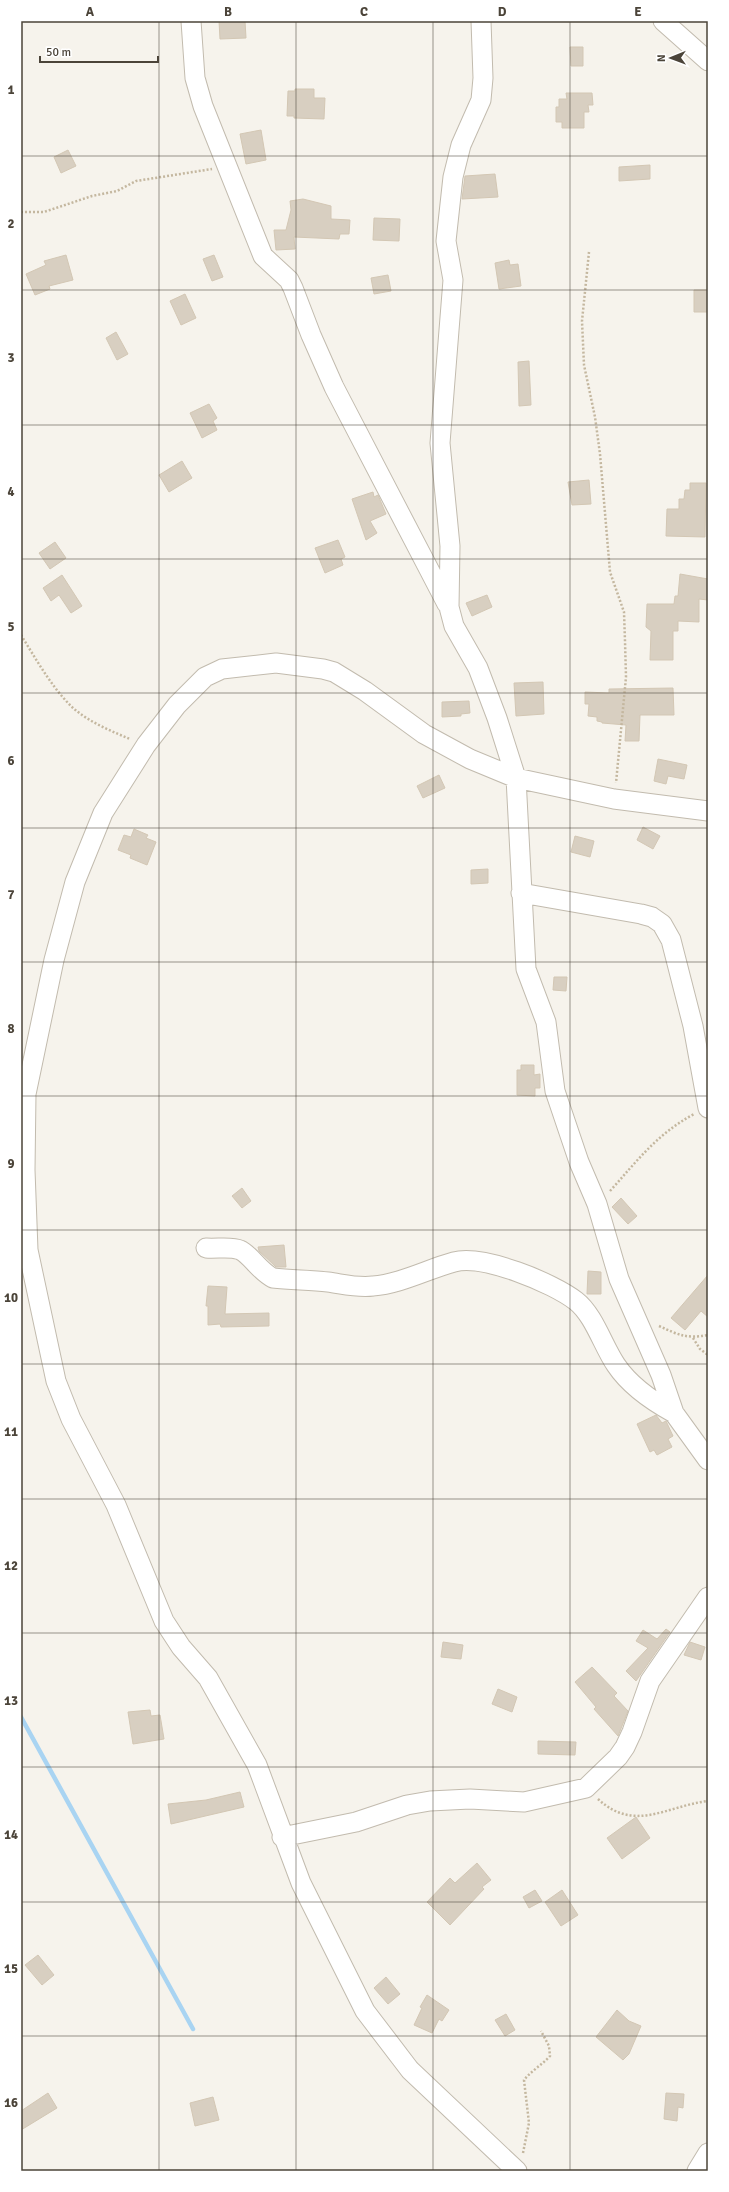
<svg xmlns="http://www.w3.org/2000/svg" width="729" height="2192" font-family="Signika,sans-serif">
	<rect width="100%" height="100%" fill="#f6f3ec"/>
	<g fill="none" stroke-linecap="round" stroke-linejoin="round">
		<path stroke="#a9d4f2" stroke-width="4.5" d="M 21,1717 L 193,2029"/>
	</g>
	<path fill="#d8cfc1" stroke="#d3c7b4" d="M 219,21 L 245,21 L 246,38 L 220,39 Z
		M 570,47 L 583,47 L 583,66 L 571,66 Z
		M 295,89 L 314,89 L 314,98 L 325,98 L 324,119 L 294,118 L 294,116 L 287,116 L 288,91 L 295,91 Z
		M 566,93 L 592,93 L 593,105 L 588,105 L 589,112 L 584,112 L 584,128 L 562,128 L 562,122 L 556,122 L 556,107 L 559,107 L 559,99 L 567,99 Z
		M 261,130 L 266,160 L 246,164 L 240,134 Z
		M 68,150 L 76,166 L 61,173 L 54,157 Z
		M 650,165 L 650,179 L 619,181 L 619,167 Z
		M 495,174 L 498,197 L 462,199 L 465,176 Z
		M 303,199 L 331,206 L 331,219 L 350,220 L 349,234 L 340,234 L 339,239 L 294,237 L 295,249 L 276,250 L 274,230 L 286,230 L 291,210 L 290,201 Z
		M 374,218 L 400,219 L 399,241 L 373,240 Z
		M 66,255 L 73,280 L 49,286 L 50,289 L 35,295 L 26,274 L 46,265 L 44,261 Z
		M 214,255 L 223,277 L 212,281 L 203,259 Z
		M 509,260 L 510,265 L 518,264 L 521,286 L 499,289 L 495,263 Z
		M 388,275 L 391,291 L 374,294 L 371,278 Z
		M 694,290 L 708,290 L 708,312 L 694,312 Z
		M 185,294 L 196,318 L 181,325 L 170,301 Z
		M 116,332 L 128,354 L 117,360 L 106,338 Z
		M 529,361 L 531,405 L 519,406 L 518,362 Z
		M 209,404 L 217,418 L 213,421 L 217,430 L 202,438 L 190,413 Z
		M 182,461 L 192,478 L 169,492 L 159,475 Z
		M 589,480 L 591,504 L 572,505 L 568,482 Z
		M 690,483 L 706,483 L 705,537 L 666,536 L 667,509 L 679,509 L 679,499 L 684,499 L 685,490 L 690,490 Z
		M 373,492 L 374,497 L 378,495 L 386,514 L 370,521 L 377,533 L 366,540 L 352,499 Z
		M 338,540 L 345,557 L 341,559 L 343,565 L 325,573 L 315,548 Z
		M 55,542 L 66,558 L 50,569 L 39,553 Z
		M 680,574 L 708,579 L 708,600 L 699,599 L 699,622 L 678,621 L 678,631 L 673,631 L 673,660 L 650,660 L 651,631 L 646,627 L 647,604 L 674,604 L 675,596 L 678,596 Z
		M 62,575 L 82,606 L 71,613 L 59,595 L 51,601 L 43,588 Z
		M 487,595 L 492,607 L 472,616 L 466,603 Z
		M 543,682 L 544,714 L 516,716 L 514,683 Z
		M 673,688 L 674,715 L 640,715 L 639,741 L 625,741 L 626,725 L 602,723 L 602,722 L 597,721 L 597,717 L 588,716 L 589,704 L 585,704 L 585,692 L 609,693 L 609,689 Z
		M 469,701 L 470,713 L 461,714 L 461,716 L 442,717 L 442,702 Z
		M 658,759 L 687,765 L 684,779 L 668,776 L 666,784 L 654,781 Z
		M 439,775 L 445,788 L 423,798 L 417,786 Z
		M 643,827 L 660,836 L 653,849 L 637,840 Z
		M 134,829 L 148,835 L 146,838 L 156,842 L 147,865 L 130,858 L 131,855 L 118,850 L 124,835 L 131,837 Z
		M 575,836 L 594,841 L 590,857 L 571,852 Z
		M 488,869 L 488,883 L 471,884 L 471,870 Z
		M 554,977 L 567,977 L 566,991 L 553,990 Z
		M 521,1065 L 534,1065 L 534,1075 L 540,1074 L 540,1088 L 535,1088 L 535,1096 L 517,1095 L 517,1070 L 521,1070 Z
		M 242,1188 L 251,1201 L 242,1208 L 232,1196 Z
		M 621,1198 L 637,1216 L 628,1224 L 612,1207 Z
		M 284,1245 L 286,1267 L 276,1267 L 259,1251 L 258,1247 Z
		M 588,1271 L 601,1272 L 601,1294 L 587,1294 Z
		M 708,1275 L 708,1317 L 701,1311 L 685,1330 L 671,1318 Z
		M 208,1286 L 227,1287 L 225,1314 L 269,1313 L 269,1326 L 221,1327 L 220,1324 L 208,1325 L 208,1306 L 206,1306 Z
		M 656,1415 L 662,1423 L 666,1421 L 673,1436 L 668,1439 L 672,1447 L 657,1455 L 654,1450 L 650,1452 L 637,1424 Z
		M 666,1629 L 670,1632 L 636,1681 L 626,1671 L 648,1648 L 636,1641 L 643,1630 L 657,1639 Z
		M 443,1642 L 463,1645 L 461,1659 L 441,1657 Z
		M 690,1642 L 705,1647 L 701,1660 L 684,1655 Z
		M 592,1667 L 617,1693 L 614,1696 L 628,1711 L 618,1736 L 594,1709 L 596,1707 L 575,1682 Z
		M 498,1689 L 517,1697 L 512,1712 L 492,1704 Z
		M 150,1710 L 151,1716 L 160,1715 L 164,1739 L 133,1744 L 128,1712 Z
		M 538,1741 L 576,1742 L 575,1755 L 538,1754 Z
		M 240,1792 L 244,1807 L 171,1824 L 168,1804 L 206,1800 Z
		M 636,1817 L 650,1838 L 622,1859 L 607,1838 Z
		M 477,1863 L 491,1880 L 482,1887 L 484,1889 L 450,1925 L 427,1902 L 450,1878 L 455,1883 Z
		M 535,1890 L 542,1901 L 529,1908 L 523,1897 Z
		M 562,1890 L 578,1915 L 561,1926 L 545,1902 Z
		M 38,1955 L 54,1975 L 42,1985 L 25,1965 Z
		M 386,1977 L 400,1994 L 388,2004 L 374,1988 Z
		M 427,1995 L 449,2010 L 442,2021 L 439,2019 L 432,2033 L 414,2025 L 422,2008 L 420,2007 Z
		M 617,2010 L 629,2021 L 641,2026 L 629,2054 L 623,2060 L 596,2037 Z
		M 506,2014 L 515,2030 L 505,2036 L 495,2020 Z
		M 48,2093 L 57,2108 L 21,2130 L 21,2111 Z
		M 666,2093 L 684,2094 L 683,2108 L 678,2107 L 677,2121 L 664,2119 Z
		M 213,2097 L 219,2120 L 195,2126 L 190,2103 Z"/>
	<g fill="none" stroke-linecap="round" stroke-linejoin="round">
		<defs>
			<path id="minor" d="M 191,21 L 195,78 L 203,106 L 263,256 L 289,280 L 293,288 L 311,335 L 334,387 L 447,604
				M 481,21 L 483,78 L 481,100 L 461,145 L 453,177 L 446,241 L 453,280 L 440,443 L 450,546 L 449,607 L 454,626 L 478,668 L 497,718 L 516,778 L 526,969 L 546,1022 L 555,1091 L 579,1162 L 597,1204 L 619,1279 L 661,1375 L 674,1413 L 708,1460
				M 663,21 L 708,61
				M 521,893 L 641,914 L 652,917 L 662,924 L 671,940 L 693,1026 L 708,1108
				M 206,1248 C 217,1249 231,1246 240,1250 C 250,1254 259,1271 273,1278 C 291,1280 310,1280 328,1282 C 343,1284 357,1288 373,1286 C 400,1284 428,1269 454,1262 C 483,1254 553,1283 576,1301 C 594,1315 603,1346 616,1365 C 630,1386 652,1401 674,1413
				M 282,1837 L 356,1822 L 407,1805 L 430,1801 L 470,1799 L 524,1802 L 586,1788 L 618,1757 L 625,1747 L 632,1732 L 650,1681 L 708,1597
				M 517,2171 L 410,2070 L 365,2011 L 301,1883 L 257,1765 L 208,1678 L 181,1647 L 164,1621 L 116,1505 L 71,1419 L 56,1381 L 28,1250 L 25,1170 L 26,1094 L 54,960 L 75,882 L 103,813 L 146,745 L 177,705 L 205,677 L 222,669 L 276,663 L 323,669 L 334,672 L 365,691 L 424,734 L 470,759 L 516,778 L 614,799 L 708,811
				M 697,2171 L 708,2153"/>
		</defs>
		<use href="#minor" stroke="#c2bbae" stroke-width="21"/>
		<path stroke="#c4b79f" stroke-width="2.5" stroke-dasharray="2 2" stroke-linecap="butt" d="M 21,212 L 44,212 L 92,196 L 117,191 L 136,181 L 212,169
			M 589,252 L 582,321 L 584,365 L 595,417 L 600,454 L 610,572 L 624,612 L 625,641 L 626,677 L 616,783
			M 21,635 C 36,659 52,688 73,708 C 89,722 111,731 130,739
			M 610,1191 C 637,1161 657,1134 694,1114
			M 659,1326 C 679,1335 686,1339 708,1335
			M 693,1338 L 700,1349 L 708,1355
			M 598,1799 C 635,1833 666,1806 708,1801
			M 523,2153 L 529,2123 L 524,2080 C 531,2071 542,2065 550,2056 L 549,2046 L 541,2031"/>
		<use href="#minor" stroke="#fff" stroke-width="19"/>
	</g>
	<path fill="none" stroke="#4b4439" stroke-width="1" stroke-opacity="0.55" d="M 159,21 L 159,2171M 296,21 L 296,2171M 433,21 L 433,2171M 570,21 L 570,2171M 21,156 L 708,156M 21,290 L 708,290M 21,425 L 708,425M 21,559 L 708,559M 21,693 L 708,693M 21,828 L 708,828M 21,962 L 708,962M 21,1096 L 708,1096M 21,1230 L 708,1230M 21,1364 L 708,1364M 21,1499 L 708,1499M 21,1633 L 708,1633M 21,1767 L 708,1767M 21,1902 L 708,1902M 21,2036 L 708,2036"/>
	<rect width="729" height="2192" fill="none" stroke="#ffffff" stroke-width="44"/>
	<g transform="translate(671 58) rotate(269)" stroke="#ffffff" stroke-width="3" paint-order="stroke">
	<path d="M0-3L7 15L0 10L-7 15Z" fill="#4b4439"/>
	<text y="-6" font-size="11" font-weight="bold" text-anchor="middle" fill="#4b4439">N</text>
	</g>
	<path d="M40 56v6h118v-6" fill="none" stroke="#4b4439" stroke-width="2"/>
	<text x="46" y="56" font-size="12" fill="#4b4439" stroke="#ffffff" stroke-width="3" paint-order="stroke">50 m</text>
	<rect x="22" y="22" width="685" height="2148" fill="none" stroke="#4b4439" stroke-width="1.5"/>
	<g font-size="13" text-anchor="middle" font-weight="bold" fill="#4b4439">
		<text x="90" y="16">A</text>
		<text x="228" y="16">B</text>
		<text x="364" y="16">C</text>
		<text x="502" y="16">D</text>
		<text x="638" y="16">E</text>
		<text x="11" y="94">1</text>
		<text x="11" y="228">2</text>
		<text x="11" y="362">3</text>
		<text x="11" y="496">4</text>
		<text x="11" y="631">5</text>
		<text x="11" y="765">6</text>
		<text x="11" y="899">7</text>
		<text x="11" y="1033">8</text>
		<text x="11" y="1168">9</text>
		<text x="11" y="1302">10</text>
		<text x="11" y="1436">11</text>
		<text x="11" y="1570">12</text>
		<text x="11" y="1705">13</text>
		<text x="11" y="1839">14</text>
		<text x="11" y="1973">15</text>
		<text x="11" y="2107">16</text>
	</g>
</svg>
